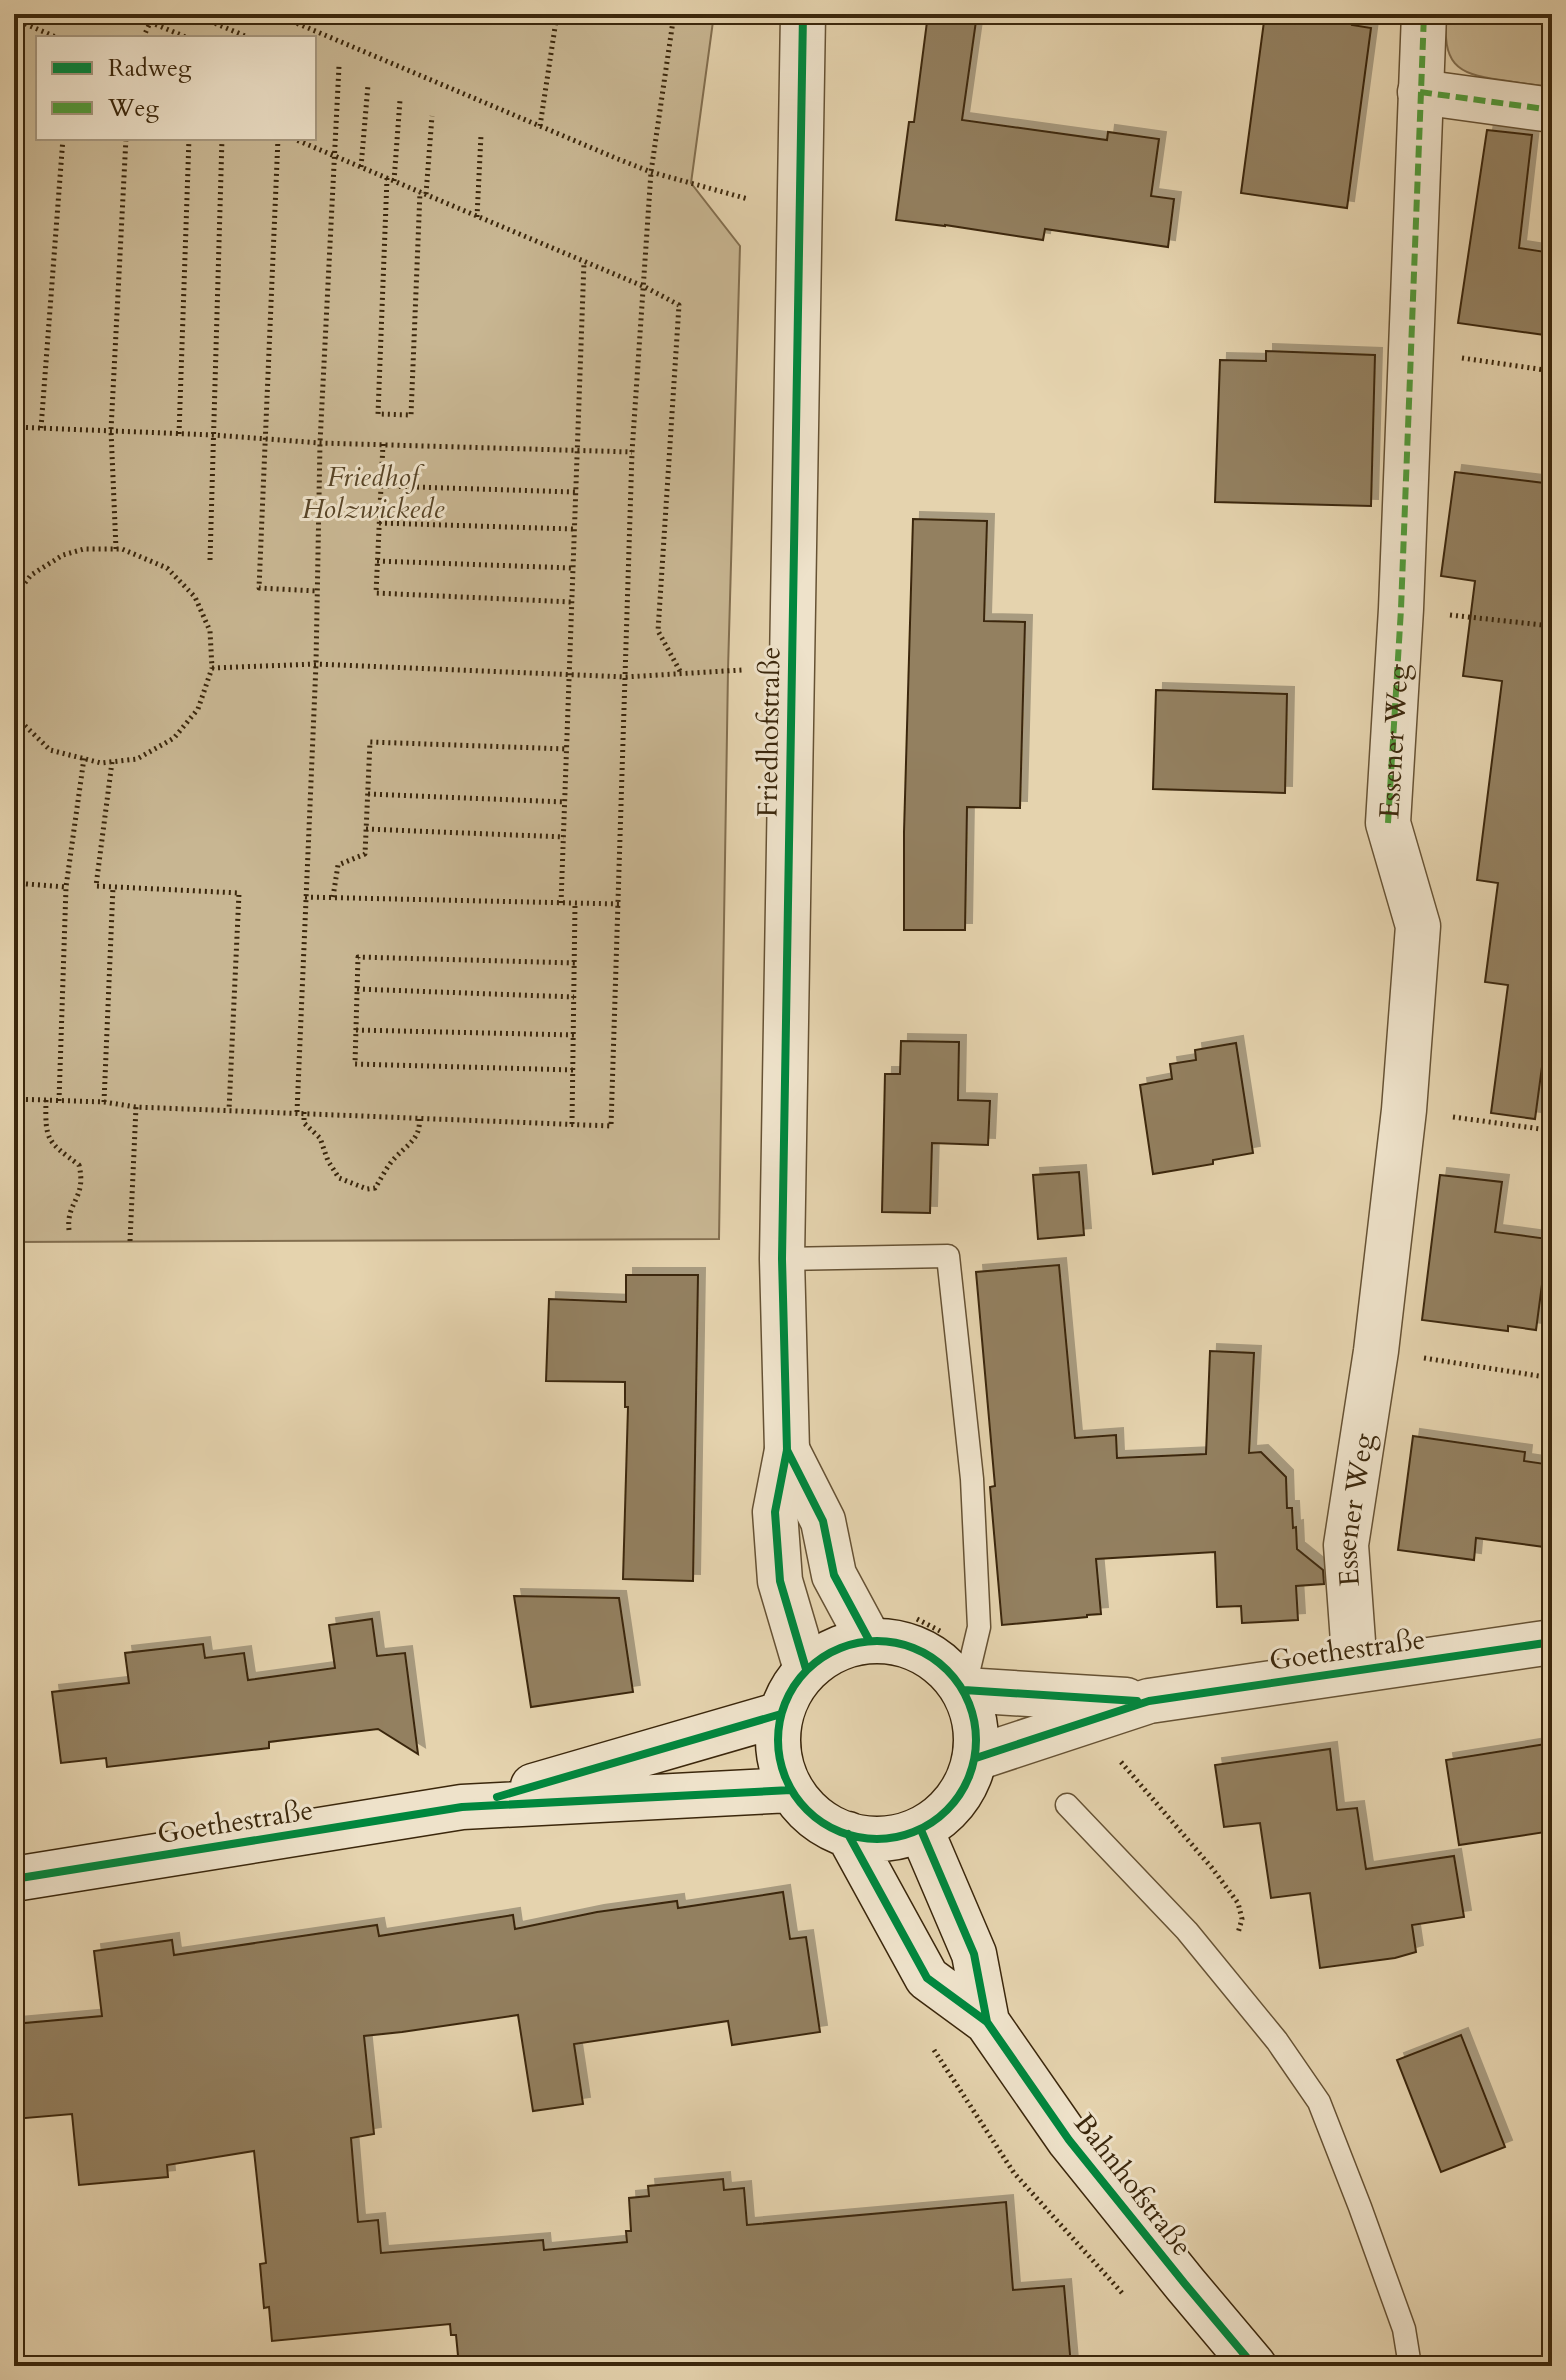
<svg xmlns="http://www.w3.org/2000/svg" width="1566" height="2380" font-family="Cardo,serif">
	<defs>
		<filter id="shadow"><feDropShadow dx="7" dy="-7" stdDeviation="0" flood-color="#0004"/></filter>
	</defs>
	<rect width="100%" height="100%" fill="#e5d3ae"/>
	<filter id="stains"><feTurbulence type="fractalNoise" baseFrequency=".0025" numOctaves="4"/><feColorMatrix values="0 0 0 0 .2 0 0 0 0 .09 0 0 0 0 .02 0 0 0 .5 -.17"/></filter>
	<radialGradient id="worn" r=".72"><stop offset=".6" stop-color="#630" stop-opacity="0"/><stop offset="1" stop-color="#630" stop-opacity=".3"/></radialGradient>
	<path fill="#c8b692" stroke="#826e4f" stroke-width="2" fill-rule="evenodd" d="M 14,14 L 714,14 L 691,183 L 740,246 L 728,670 L 719,1239 L 14,1242 ZM 38,38 L 314,38 L 314,138 L 38,138 Z
		M 1446,14 L 1552,14 L 1552,87 C 1535,85 1518,83 1501,80 C 1454,74 1443,63 1446,14 Z"/>
	<path fill="#938060" stroke="#3b270c" stroke-width="2" filter="url(#shadow)" d="M 928,14 L 977,14 L 962,120 L 1107,140 L 1108,132 L 1159,139 L 1151,196 L 1174,199 L 1168,247 L 1045,229 L 1043,240 L 945,225 L 945,226 L 896,220 L 909,122 L 914,122 Z
		M 1265,14 L 1354,14 L 1352,25 L 1371,28 L 1347,208 L 1241,193 Z
		M 1487,130 L 1532,135 L 1519,248 L 1552,253 L 1552,336 L 1458,323 Z
		M 1266,351 L 1375,355 L 1371,506 L 1215,502 L 1220,360 L 1266,361 Z
		M 1455,472 L 1552,484 L 1552,992 L 1535,1119 L 1491,1113 L 1508,985 L 1485,982 L 1498,883 L 1477,880 L 1502,681 L 1463,676 L 1475,581 L 1441,576 Z
		M 913,519 L 987,521 L 984,621 L 1025,622 L 1020,808 L 967,807 L 965,930 L 904,930 L 904,832 Z
		M 1156,690 L 1287,694 L 1285,793 L 1153,789 Z
		M 901,1041 L 959,1042 L 958,1100 L 990,1101 L 988,1145 L 932,1143 L 930,1213 L 882,1212 L 885,1074 L 900,1074 Z
		M 1236,1043 L 1253,1153 L 1213,1160 L 1213,1164 L 1153,1174 L 1140,1085 L 1172,1079 L 1170,1064 L 1196,1060 L 1195,1050 Z
		M 1079,1172 L 1084,1235 L 1038,1239 L 1033,1175 Z
		M 1440,1175 L 1502,1182 L 1495,1232 L 1548,1239 L 1536,1330 L 1508,1326 L 1508,1331 L 1422,1320 Z
		M 1059,1265 L 1075,1438 L 1116,1435 L 1117,1458 L 1206,1454 L 1210,1351 L 1254,1353 L 1249,1453 L 1261,1452 L 1286,1477 L 1287,1508 L 1292,1508 L 1293,1528 L 1296,1527 L 1297,1549 L 1323,1570 L 1324,1584 L 1296,1586 L 1298,1620 L 1242,1623 L 1241,1606 L 1217,1607 L 1215,1552 L 1096,1559 L 1101,1614 L 1087,1615 L 1087,1617 L 1002,1625 L 990,1487 L 995,1486 L 976,1272 Z
		M 626,1275 L 698,1275 L 693,1581 L 623,1579 L 628,1407 L 625,1407 L 625,1382 L 546,1381 L 549,1299 L 626,1302 Z
		M 1413,1436 L 1525,1452 L 1524,1461 L 1552,1465 L 1552,1548 L 1476,1538 L 1474,1560 L 1398,1550 Z
		M 514,1596 L 619,1598 L 633,1692 L 531,1707 Z
		M 372,1619 L 377,1656 L 405,1653 L 418,1754 L 378,1729 L 269,1742 L 269,1748 L 107,1767 L 106,1758 L 61,1763 L 52,1692 L 129,1683 L 125,1653 L 203,1644 L 205,1658 L 244,1653 L 248,1680 L 335,1668 L 329,1625 Z
		M 1552,1743 L 1552,1831 L 1459,1845 L 1446,1760 Z
		M 1330,1749 L 1337,1810 L 1357,1808 L 1366,1869 L 1454,1856 L 1464,1917 L 1412,1925 L 1416,1952 L 1395,1958 L 1320,1968 L 1310,1893 L 1271,1898 L 1260,1823 L 1224,1827 L 1215,1765 Z
		M 783,1892 L 790,1939 L 806,1937 L 820,2032 L 732,2045 L 728,2021 L 574,2044 L 583,2104 L 533,2111 L 518,2015 L 402,2032 L 364,2036 L 374,2134 L 351,2138 L 358,2222 L 378,2220 L 381,2253 L 543,2240 L 544,2250 L 627,2242 L 626,2231 L 631,2231 L 629,2198 L 649,2196 L 648,2186 L 723,2179 L 724,2190 L 744,2188 L 747,2225 L 1006,2202 L 1013,2290 L 1064,2286 L 1071,2366 L 545,2366 L 545,2362 L 459,2366 L 456,2335 L 451,2335 L 450,2324 L 272,2341 L 269,2307 L 264,2308 L 260,2264 L 266,2263 L 254,2151 L 167,2165 L 168,2177 L 79,2185 L 72,2114 L 14,2119 L 14,2024 L 102,2016 L 94,1951 L 172,1940 L 174,1955 L 377,1925 L 379,1936 L 513,1915 L 515,1929 L 597,1912 L 677,1901 L 678,1908 Z
		M 1461,2035 L 1505,2147 L 1441,2172 L 1397,2060 Z"/>
	<g fill="none" stroke-linecap="round" stroke-linejoin="round">
		<defs>
			<path id="service" d="M 782,1259 L 948,1256 L 972,1479 L 979,1627 L 964,1690
				M 1067,1805 L 1187,1931 L 1277,2041 L 1319,2102 L 1360,2207 L 1404,2329 L 1410,2366"/>
			<g id="minor">
				<path d="M 803,14 L 782,1259 L 787,1450 L 775,1512 L 780,1581 L 806,1669"/>
				<path d="M 1420,92 L 1552,110"/>
				<path d="M 787,1450 L 823,1521 L 834,1575 L 869,1640"/>
				<path id="s1" d="M 1355,1669 L 1346,1545 L 1376,1351 L 1404,1110 L 1418,926 L 1388,823 L 1401,609 L 1424,14"/>
				<path d="M 964,1690 L 1126,1700"/>
				<path d="M 976,1758 L 1149,1701 L 1552,1642"/>
			</g>
			<path id="secondary" d="M778 1740a99 99 0 1 1 198 0a99 99 0 1 1-198 0Z
				M 533,1786 L 781,1714
				M 921,1830 L 974,1954 L 987,2022
				M 848,1834 L 927,1978 L 987,2022 L 1069,2140 L 1185,2284 L 1254,2366
				M 14,1879 L 462,1807 L 791,1790"/>
		</defs>
		<use href="#service" stroke="#665234" stroke-width="25"/>
		<use href="#minor" stroke="#665234" stroke-width="47"/>
		<use href="#secondary" stroke="#3b270c" stroke-width="47"/>
		<path stroke="#3b270c" stroke-width="5" stroke-dasharray="2 4" stroke-linecap="butt" d="M 138,14 L 151,20
			M 193,14 L 250,38
			M 275,14 L 618,159 L 651,172 L 748,199
			M 14,19 L 58,38
			M 150,22 L 188,38
			M 143,38 L 154,14
			M 14,60 L 16,21
			M 540,126 L 557,14
			M 278,138 L 259,588 L 317,591
			M 292,138 L 645,287 L 679,305 L 658,631 L 681,673
			M 361,167 L 368,85
			M 387,178 L 378,414 L 411,415 L 420,192
			M 394,181 L 400,100
			M 426,194 L 432,116
			M 477,217 L 481,135
			M 1462,358 L 1552,371
			M 14,427 L 214,435 L 320,443 L 632,452
			M 41,428 L 63,138
			M 179,434 L 189,138
			M 383,444 L 376,593 L 571,602
			M 381,486 L 575,492
			M 379,523 L 573,529
			M 116,549 L 111,430 L 126,138
			M 210,560 L 222,138
			M 377,561 L 572,568
			M 14,597 L 31,575 L 63,555 L 84,549 L 122,549 L 167,568 L 195,597 L 210,631 L 212,668 L 198,709 L 174,738 L 137,759 L 101,763 L 50,750 L 14,715
			M 1450,615 L 1552,626
			M 212,668 L 316,664 L 625,677 L 742,670
			M 112,762 L 96,886 L 239,893 L 229,1110
			M 368,794 L 565,802
			M 366,829 L 564,837
			M 14,883 L 66,887 L 84,758
			M 305,897 L 619,904
			M 333,897 L 338,865 L 365,854 L 370,742 L 567,749
			M 561,903 L 584,262
			M 357,989 L 574,997
			M 356,1030 L 574,1035
			M 573,1070 L 355,1064 L 358,957 L 575,963
			M 14,1099 L 104,1102 L 136,1107 L 611,1126 L 632,452 L 651,172 L 674,14
			M 46,1100 C 45,1141 47,1141 79,1165 C 87,1199 66,1201 69,1230
			M 59,1101 L 66,887
			M 104,1102 L 113,887
			M 297,1112 L 316,664 L 320,443 L 339,66
			M 304,1112 L 304,1123 L 320,1138 L 328,1161 L 339,1178 L 367,1189 L 375,1188 C 381,1179 386,1168 393,1160 C 406,1145 422,1139 419,1117
			M 1550,1112 L 1552,1097
			M 1453,1117 L 1548,1130 L 1550,1112 L 1552,1112
			M 572,1124 L 575,904
			M 130,1241 L 136,1107
			M 15,1242 L 16,1099
			M 1424,1358 L 1552,1378
			M 917,1619 L 940,1631
			M 1121,1762 L 1212,1868 L 1238,1903 L 1242,1919 L 1238,1933
			M 934,2050 L 1014,2173 L 1123,2294"/>
		<use href="#service" stroke="#eee2ca" stroke-width="22"/>
		<use href="#minor" stroke="#eee2ca" stroke-width="44"/>
		<use href="#secondary" stroke="#eee2ca" stroke-width="44"/>
		<g stroke="#529c3b" stroke-width="6" stroke-dasharray="12 6" stroke-linecap="butt">
			<path d="M 1420,92 L 1552,110"/>
			<path id="s2" d="M 1388,823 L 1401,609 L 1424,14"/>
		</g>
		<defs>
			<path id="cycleway" d="M 803,14 L 782,1259 L 787,1450 L 775,1512 L 780,1581 L 806,1669
				M 787,1450 L 823,1521 L 834,1575 L 869,1640
				M778 1740a99 99 0 1 1 198 0a99 99 0 1 1-198 0Z
				M 964,1690 L 1137,1701
				M 976,1758 L 1149,1701 L 1552,1642
				M 497,1797 L 781,1714
				M 921,1830 L 974,1954 L 987,2022
				M 848,1834 L 927,1978 L 987,2022 L 1069,2140 L 1185,2284 L 1254,2366
				M 14,1879 L 462,1807 L 791,1790"/>
		</defs>
		<use href="#cycleway" stroke="#eee2ca" stroke-width="13"/>
		<use href="#cycleway" stroke="#00873e" stroke-width="8"/>
	</g>
	<g text-anchor="middle" stroke-width="6" stroke-linejoin="round" paint-order="stroke">
		<g font-size="28" font-style="italic" fill="#574427" stroke="#eee2ca">
			<text x="373" y="486">Friedhof<tspan x="373" dy="32">Holzwickede</tspan></text>
		</g>
		<g font-size="28" fill="#3b270c" stroke="#eee2ca">
			<text transform="translate(768 732) rotate(-89)" y="10">Friedhofstraße</text>
			<text dy="10" stroke="none"><textPath href="#s2" startOffset="82">Essener Weg</textPath></text>
			<text dy="10" stroke="none"><textPath href="#s1" startOffset="160">Essener Weg</textPath></text>
			<text transform="translate(1347 1649) rotate(-8)" y="10">Goethestraße</text>
			<text transform="translate(235 1821) rotate(-9)" y="10">Goethestraße</text>
			<text transform="translate(1134 2184) rotate(52)" y="10">Bahnhofstraße</text>
		</g>
	</g>
	<rect width="1566" height="2380" fill="none" stroke="#e5d3ae" stroke-width="48"/>
	<rect x="16" y="16" width="1534" height="2348" fill="none" stroke="#3b270c" stroke-width="4"/>
	<rect x="24" y="24" width="1518" height="2332" fill="none" stroke="#3b270c" stroke-width="2"/>
	<rect x="36" y="36" width="280" height="104" fill="#eee2ca" stroke="#a6977e" stroke-width="2"/>
	<rect x="52" y="62" width="40" height="12" fill="#00873e" stroke="#a6977e" stroke-width="2"/>
	<text x="108" y="76" font-size="24" fill="#3b270c">Radweg</text>
	<rect x="52" y="102" width="40" height="12" fill="#529c3b" stroke="#a6977e" stroke-width="2"/>
	<text x="108" y="116" font-size="24" fill="#3b270c">Weg</text>
	<rect width="100%" height="100%" filter="url(#stains)"/>
	<rect width="100%" height="100%" fill="url(#worn)"/>
</svg>
